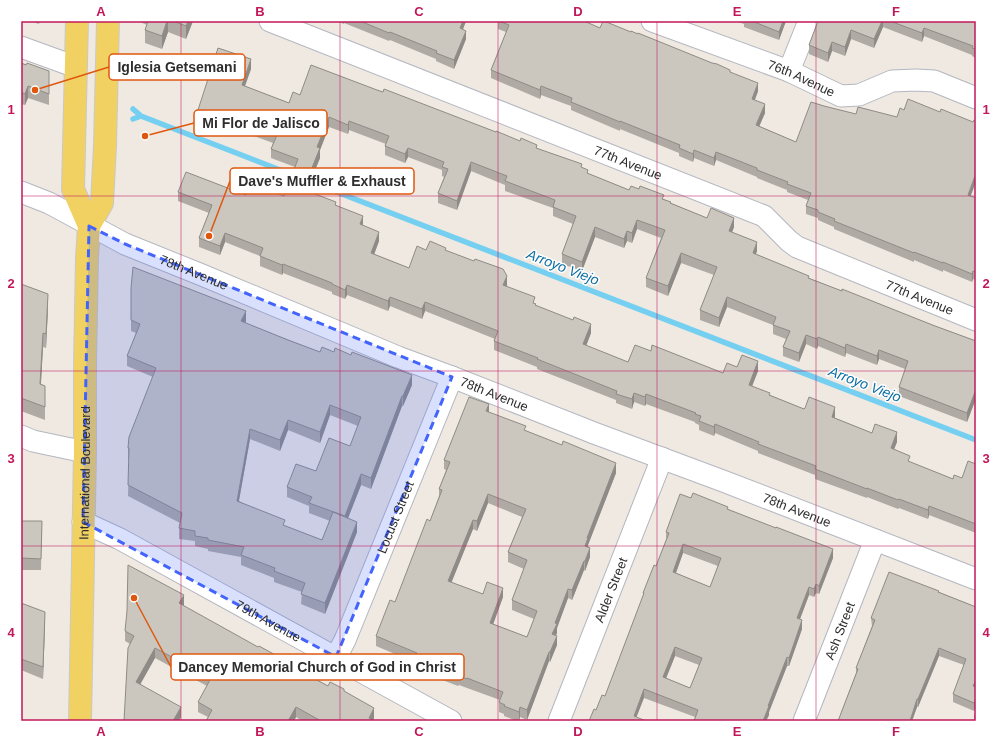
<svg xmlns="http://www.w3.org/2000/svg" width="997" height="742" font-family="Helvetica,sans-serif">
	<rect width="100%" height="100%" fill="#efe9e1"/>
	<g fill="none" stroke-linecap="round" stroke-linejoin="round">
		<path stroke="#75cff0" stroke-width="5.5" d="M 133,109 L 141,116 L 976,440
			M 133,119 L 141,116"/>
		<defs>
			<g id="minor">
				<path id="s1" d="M 270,21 L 764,216 L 789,241 L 797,247 L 976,320"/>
				<path id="s2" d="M 652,21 L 789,71 L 841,96 L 859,95 L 892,81 L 916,80 L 934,81 L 976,98"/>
				<path d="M 21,47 L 76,67"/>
				<path d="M 789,71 L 809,21"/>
				<path id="s3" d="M 21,192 L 49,203 L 125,244 L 202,275 L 398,357 L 452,377 L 594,433 L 723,481 L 976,579"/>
				<path d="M 21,436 L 33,441 L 85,452"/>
				<path id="s4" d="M 83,522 L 120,539 L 451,721"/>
				<path id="s5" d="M 336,657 L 345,640 L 452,377"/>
				<path id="s6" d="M 559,721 L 662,458"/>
				<path id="s7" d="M 804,721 L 875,540"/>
			</g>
			<g id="major">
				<path d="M 77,21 L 73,189 L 89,226"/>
				<path id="s8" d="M 80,721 L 85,452 L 85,365 L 87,258 L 89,226 L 102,203 L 105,146 L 108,21"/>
			</g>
		</defs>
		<use href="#minor" stroke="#b4b7c1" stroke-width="23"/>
		<use href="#major" stroke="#c9c9c9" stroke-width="24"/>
		<use href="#minor" stroke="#fff" stroke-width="21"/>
		<use href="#major" stroke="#f2d163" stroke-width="22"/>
	</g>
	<path fill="#afaba4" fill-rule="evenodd" d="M 30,21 L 40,21 L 39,24 Z
		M 138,21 L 193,21 L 186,39 L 168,32 L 162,49 L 145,43 L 145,30 L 147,25 Z
		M 336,21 L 466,21 L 463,29 L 466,39 L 454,69 L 436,61 L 436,59 L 390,40 L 389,41 L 344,23 L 344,24 Z
		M 498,21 L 600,28 L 730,73 L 758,91 L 755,100 L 765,113 L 759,126 L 796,142 L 976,198 L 976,280 L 973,279 L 972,282 L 943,270 L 943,272 L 914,260 L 914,262 L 834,229 L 834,227 L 818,220 L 818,218 L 806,214 L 806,206 L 808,200 L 787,192 L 787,190 L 757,178 L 757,177 L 716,160 L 714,166 L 694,158 L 693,162 L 679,156 L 679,153 L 620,129 L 620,131 L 571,110 L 571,106 L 541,95 L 540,99 L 491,78 L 491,70 L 506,32 L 498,29 Z
		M 738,21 L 786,21 L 779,40 L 744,27 L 744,24 L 738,22 Z
		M 818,21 L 976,21 L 976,58 L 972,56 L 972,55 L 924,36 L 922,42 L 883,27 L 874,48 L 851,39 L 845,56 L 832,51 L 828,62 L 809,54 L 809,45 Z
		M 21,63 L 49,71 L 49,105 L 28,98 L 25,105 L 21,104 Z
		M 251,69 L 245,86 L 289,103 L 300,95 L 377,90 L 537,149 L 582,168 L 588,174 L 629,190 L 664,199 L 671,203 L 707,218 L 734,227 L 732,232 L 757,251 L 756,254 L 809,278 L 842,291 L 976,341 L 976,401 L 975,401 L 967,422 L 899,396 L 899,387 L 905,369 L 879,359 L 877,365 L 846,353 L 845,357 L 818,346 L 817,349 L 806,344 L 799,362 L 783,356 L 783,347 L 786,339 L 773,334 L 773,325 L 727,307 L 719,327 L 700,320 L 700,310 L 714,275 L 681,263 L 668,296 L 646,287 L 646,278 L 661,238 L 637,229 L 632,243 L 627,241 L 624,248 L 595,237 L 582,271 L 562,264 L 562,254 L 573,224 L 553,216 L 553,208 L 505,191 L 505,185 L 471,171 L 457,210 L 438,203 L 438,193 L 444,177 L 442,176 L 442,170 L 408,157 L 405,163 L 385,155 L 385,146 L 386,144 L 349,130 L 348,134 L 329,127 L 320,150 L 320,158 L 308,187 L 316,194 L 336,205 L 363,225 L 379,241 L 374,254 L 409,268 L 426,250 L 446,251 L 507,286 L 506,286 L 535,304 L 536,306 L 591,333 L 586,346 L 628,362 L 651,351 L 723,373 L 737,367 L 758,371 L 752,386 L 770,395 L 804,409 L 835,416 L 835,418 L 872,433 L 897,442 L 894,449 L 910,462 L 953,479 L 962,478 L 976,464 L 976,533 L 929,515 L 928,519 L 899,508 L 898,509 L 867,497 L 867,498 L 815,479 L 815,475 L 758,453 L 758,451 L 715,433 L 714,436 L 699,430 L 699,425 L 695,423 L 695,422 L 646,404 L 645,406 L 634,402 L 632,409 L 616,403 L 616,400 L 537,369 L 537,367 L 494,350 L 494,341 L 495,339 L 425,311 L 422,319 L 390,306 L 388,311 L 347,295 L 345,299 L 332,294 L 332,292 L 283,273 L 282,275 L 260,266 L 260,256 L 225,242 L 220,255 L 199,247 L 199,238 L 209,213 L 178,201 L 178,192 L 246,195 L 284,196 L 295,167 L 271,158 L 271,149 L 273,143 L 222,124 L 221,127 L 198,119 L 198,110 Z
		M 21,284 L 48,308 L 46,348 L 43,347 L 41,384 L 45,386 L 45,420 L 21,411 Z
		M 131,288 L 246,321 L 245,323 L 320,352 L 412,385 L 403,406 L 402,406 L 371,489 L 361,485 L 348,518 L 357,532 L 325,614 L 301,604 L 302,592 L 274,582 L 274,578 L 241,565 L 241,557 L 208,551 L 208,549 L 195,546 L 195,541 L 179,539 L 179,528 L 180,523 L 128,496 L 129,459 L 128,458 L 128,448 L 153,377 L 127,366 L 127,356 L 136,333 L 131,331 ZM 330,415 L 358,426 L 350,446 L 316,471 L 287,487 L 287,497 L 309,506 L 309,513 L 330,521 L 322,540 L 285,526 L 239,501 L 250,439 L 280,451 L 288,430 L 320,443 Z
		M 489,412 L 526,431 L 616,473 L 588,545 L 590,557 L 585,571 L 584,570 L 572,600 L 568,598 L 557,628 L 557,633 L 556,635 L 557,645 L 550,662 L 549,661 L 527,720 L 520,717 L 519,721 L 517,721 L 504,716 L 504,714 L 499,712 L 499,702 L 500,700 L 467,688 L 459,685 L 458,686 L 414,669 L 414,662 L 376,646 L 376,636 L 395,602 L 430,521 L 439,496 L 439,489 L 446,470 L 444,469 L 444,460 ZM 488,503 L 522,517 L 508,552 L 508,562 L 524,569 L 512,600 L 512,610 L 534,619 L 527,637 L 493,624 L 503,597 L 483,594 L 451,583 L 473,529 L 477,531 Z
		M 691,498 L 728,509 L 833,558 L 819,594 L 816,593 L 814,597 L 809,595 L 800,619 L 802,629 L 789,666 L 787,666 L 769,712 L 769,715 L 766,721 L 694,721 L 695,717 L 644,698 L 596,710 L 605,696 L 643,597 L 643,593 L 656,566 L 666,540 L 666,532 ZM 683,553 L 718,566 L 710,587 L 676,573 ZM 675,656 L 699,665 L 690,688 L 666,678 Z
		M 21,521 L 42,521 L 41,570 L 21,570 Z
		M 939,592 L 976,607 L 974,711 L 953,702 L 953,694 L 964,665 L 939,656 L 918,707 L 917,707 L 912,721 L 838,721 L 856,673 L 856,668 L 872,626 L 871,618 Z
		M 21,603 L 45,624 L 43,679 L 21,670 Z
		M 184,605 L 183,606 L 328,686 L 344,691 L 374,718 L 373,721 L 374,721 L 302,721 L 296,717 L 294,721 L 206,721 L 208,717 L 198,712 L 198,702 L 207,686 L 155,658 L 140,684 L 181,717 L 179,721 L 124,721 L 130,644 L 125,641 L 125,631 Z
		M 976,712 L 976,721 L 974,721 L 974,716 Z"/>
	<path fill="#8e8b86" d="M 167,21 L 168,21 L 168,32 L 162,49 L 162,36 Z
		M 188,21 L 193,21 L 186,39 L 186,26 Z
		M 463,21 L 466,21 L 460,37 L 460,28 Z
		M 783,21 L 786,21 L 779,40 L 779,32 Z
		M 882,21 L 883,21 L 883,27 L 874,48 L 874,39 Z
		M 924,28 L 924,36 L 922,42 L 922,33 Z
		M 851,30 L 851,39 L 845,56 L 845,47 Z
		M 466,31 L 466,39 L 454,69 L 454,60 Z
		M 832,42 L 832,51 L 828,62 L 828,53 Z
		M 251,59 L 251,69 L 242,94 L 242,85 Z
		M 758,83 L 758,91 L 752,107 L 752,99 Z
		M 28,86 L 28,98 L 25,105 L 25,94 Z
		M 541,86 L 541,95 L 540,99 L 540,90 Z
		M 765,104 L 765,113 L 756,134 L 756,125 Z
		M 222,114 L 222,124 L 221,127 L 221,117 Z
		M 329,117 L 329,127 L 320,150 L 320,158 L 305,195 L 305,185 L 317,147 Z
		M 349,121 L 349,130 L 348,134 L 348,125 Z
		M 408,148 L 408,157 L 405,163 L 405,154 Z
		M 694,150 L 694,158 L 693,162 L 693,154 Z
		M 716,152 L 716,160 L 714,166 L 714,158 Z
		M 471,162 L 471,171 L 457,210 L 457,201 Z
		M 976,173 L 976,182 L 968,203 L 968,195 Z
		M 22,207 L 22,221 L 21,224 L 21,210 Z
		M 363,216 L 363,225 L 360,233 L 360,224 Z
		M 734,218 L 734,227 L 729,240 L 729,231 Z
		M 637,220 L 637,229 L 632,243 L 632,233 Z
		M 595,227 L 595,237 L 582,271 L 582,262 Z
		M 627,231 L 627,241 L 624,248 L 624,239 Z
		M 379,232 L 379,241 L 371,263 L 371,253 Z
		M 225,233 L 225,242 L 220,255 L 220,246 Z
		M 757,242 L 757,251 L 753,262 L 753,253 Z
		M 681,253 L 681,263 L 668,296 L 668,286 Z
		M 283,264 L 283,273 L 282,275 L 282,265 Z
		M 973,271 L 973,279 L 972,282 L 972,274 Z
		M 507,276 L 507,286 L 503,294 L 503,285 Z
		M 347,285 L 347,295 L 345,299 L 345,290 Z
		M 48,294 L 48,308 L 46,348 L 46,334 Z
		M 390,297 L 390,306 L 388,311 L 388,301 Z
		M 727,297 L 727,307 L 719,327 L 719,318 Z
		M 425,302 L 425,311 L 422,319 L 422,309 Z
		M 246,311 L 246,321 L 241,332 L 241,321 Z
		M 591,324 L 591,333 L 583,354 L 583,344 Z
		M 43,333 L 43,347 L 40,398 L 40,384 Z
		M 806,335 L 806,344 L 799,362 L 799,353 Z
		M 818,337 L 818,346 L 817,349 L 817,339 Z
		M 846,344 L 846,353 L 845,357 L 845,348 Z
		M 879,350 L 879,359 L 877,365 L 877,356 Z
		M 758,361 L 758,371 L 749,394 L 749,385 Z
		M 412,375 L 412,385 L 403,406 L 403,396 Z
		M 975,392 L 975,401 L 967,422 L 967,413 Z
		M 634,393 L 634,402 L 632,409 L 632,399 Z
		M 646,394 L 646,404 L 645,406 L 645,397 Z
		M 402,396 L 402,406 L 371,489 L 371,478 Z
		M 489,404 L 489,414 L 486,411 Z
		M 330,405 L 330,415 L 320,443 L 320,432 Z
		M 835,407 L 835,416 L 832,426 L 832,417 Z
		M 288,420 L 288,430 L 280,451 L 280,440 Z
		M 715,424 L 715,433 L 714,436 L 714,427 Z
		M 250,429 L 250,439 L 237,511 L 237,501 Z
		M 897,432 L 897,442 L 891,457 L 891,448 Z
		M 616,463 L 616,473 L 588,545 L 588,548 L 585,546 L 587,538 Z
		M 361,474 L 361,485 L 345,526 L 345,516 Z
		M 488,494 L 488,503 L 477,531 L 477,521 Z
		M 929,506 L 929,515 L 928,519 L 928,510 Z
		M 473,520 L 473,529 L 448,591 L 448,581 Z
		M 357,522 L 357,532 L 325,614 L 325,603 Z
		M 683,544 L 683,553 L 673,581 L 673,572 Z
		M 590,548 L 590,557 L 585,571 L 585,561 Z
		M 833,549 L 833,558 L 819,594 L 819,586 Z
		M 584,561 L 584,570 L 572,600 L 572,590 Z
		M 816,584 L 816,593 L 814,597 L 814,589 Z
		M 809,587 L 809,595 L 797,627 L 797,618 Z
		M 503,588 L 503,597 L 490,633 L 490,623 Z
		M 568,589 L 568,598 L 557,628 L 557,633 L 552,643 L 552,634 L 555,623 Z
		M 184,595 L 184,605 L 179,614 L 179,603 Z
		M 45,612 L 45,624 L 43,679 L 43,667 Z
		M 802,620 L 802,629 L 789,666 L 789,658 Z
		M 557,636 L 557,645 L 550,662 L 550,652 Z
		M 675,647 L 675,656 L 663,686 L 663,677 Z
		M 155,648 L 155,658 L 136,692 L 136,682 Z
		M 939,648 L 939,656 L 918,707 L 918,699 Z
		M 549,652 L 549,661 L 527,720 L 527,710 Z
		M 787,657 L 787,666 L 769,712 L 769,715 L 766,721 L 763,721 L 768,706 Z
		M 976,680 L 976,688 L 973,686 Z
		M 644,689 L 644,698 L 635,721 L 634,716 Z
		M 917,699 L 917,707 L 912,721 L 910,721 Z
		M 976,699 L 976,707 L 974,711 L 974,703 Z
		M 181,707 L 181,717 L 179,721 L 173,721 Z
		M 296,707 L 296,717 L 294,721 L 288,721 Z
		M 520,707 L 520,717 L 519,721 L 519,712 Z
		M 374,708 L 374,718 L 373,721 L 369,718 Z"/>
	<path fill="#cbc7bf" stroke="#8e8b86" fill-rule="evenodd" d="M 148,21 L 167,21 L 162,36 L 145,30 Z
		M 173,21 L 188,21 L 186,26 Z
		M 360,21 L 463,21 L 460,28 L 466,31 L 454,60 L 436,53 L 437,51 L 390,32 L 389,33 Z
		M 499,21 L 584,21 L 600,28 L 603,21 L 604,21 L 631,32 L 631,31 L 638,34 L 638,33 L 712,63 L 717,64 L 730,70 L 730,72 L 758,83 L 752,99 L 765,104 L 756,125 L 796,142 L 811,102 L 824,106 L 856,114 L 858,107 L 897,117 L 900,108 L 904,110 L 908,99 L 940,112 L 941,109 L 973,122 L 974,120 L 976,121 L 976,173 L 968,195 L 976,198 L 976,272 L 973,271 L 972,274 L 943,262 L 943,263 L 914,252 L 914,253 L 834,221 L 835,219 L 818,212 L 818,210 L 806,206 L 811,193 L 787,184 L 788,182 L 757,170 L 757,168 L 716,152 L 714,158 L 694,150 L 693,154 L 679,148 L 680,145 L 620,121 L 620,122 L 571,102 L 572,98 L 541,86 L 540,90 L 491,70 L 509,25 Z
		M 752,21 L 783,21 L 779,32 Z
		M 818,21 L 882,21 L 874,39 L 851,30 L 845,47 L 832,42 L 828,53 L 809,45 Z
		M 890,21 L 976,21 L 976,49 L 972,48 L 973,46 L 924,28 L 922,33 Z
		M 218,48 L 251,59 L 242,85 L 289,103 L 293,92 L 300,95 L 311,65 L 377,90 L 383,92 L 384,89 L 496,132 L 496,131 L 520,141 L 521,138 L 537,145 L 536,148 L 582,164 L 581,167 L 588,170 L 587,173 L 629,190 L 631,186 L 639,189 L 640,186 L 664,195 L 662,199 L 671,202 L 670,203 L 707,218 L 711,208 L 734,218 L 729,231 L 757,242 L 753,253 L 809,276 L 808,278 L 842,291 L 842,289 L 935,326 L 976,341 L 976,392 L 975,392 L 967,413 L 899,387 L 908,361 L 879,350 L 877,356 L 846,344 L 845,348 L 818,337 L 817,339 L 806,335 L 799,353 L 783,347 L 790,331 L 773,325 L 776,317 L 727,297 L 719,318 L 700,310 L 717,267 L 681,253 L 668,286 L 646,278 L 665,230 L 637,220 L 632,233 L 627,231 L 624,239 L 595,227 L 582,262 L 562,254 L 576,216 L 553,207 L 555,200 L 505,181 L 507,176 L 471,162 L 457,201 L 438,193 L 448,169 L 442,167 L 444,162 L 408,148 L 405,154 L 385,146 L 389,136 L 349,121 L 348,125 L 329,117 L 317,147 L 320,148 L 305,185 L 316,190 L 315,194 L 336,202 L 335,205 L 363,216 L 360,224 L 379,232 L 371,253 L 409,268 L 417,246 L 426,250 L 430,241 L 446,248 L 445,250 L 474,261 L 475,259 L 503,269 L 507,276 L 503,285 L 535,297 L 533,303 L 536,304 L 535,305 L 573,320 L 574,317 L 591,324 L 583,344 L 628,362 L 635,345 L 651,351 L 652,345 L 723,373 L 727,363 L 737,367 L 742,355 L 758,361 L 749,385 L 770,393 L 769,395 L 804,409 L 805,408 L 809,397 L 835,407 L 832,417 L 872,433 L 875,424 L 897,432 L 891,448 L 910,456 L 908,461 L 953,479 L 954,475 L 962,478 L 968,461 L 976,464 L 976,524 L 929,506 L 928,510 L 899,499 L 898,500 L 867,488 L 867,489 L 815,469 L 816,466 L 758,444 L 759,442 L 715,424 L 714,427 L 699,421 L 701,416 L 695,414 L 696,413 L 646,394 L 645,397 L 634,393 L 632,399 L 616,394 L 617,391 L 537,359 L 538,358 L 494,341 L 498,331 L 425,302 L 422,309 L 390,297 L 388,301 L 347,285 L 345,290 L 332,284 L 332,283 L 283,264 L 282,265 L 260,256 L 263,248 L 225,233 L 220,246 L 199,238 L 212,205 L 178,192 L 186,172 L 246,195 L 251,184 L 284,196 L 298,159 L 271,149 L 277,135 L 222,114 L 221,117 L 198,110 Z
		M 21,63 L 26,65 L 27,63 L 49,71 L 49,94 L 28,86 L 25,94 L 21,92 Z
		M 133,267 L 246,311 L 241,321 L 288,340 L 320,352 L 322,347 L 334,352 L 335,348 L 351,355 L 352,352 L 412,375 L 403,396 L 402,396 L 371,478 L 361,474 L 345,516 L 309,503 L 312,497 L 287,487 L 296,464 L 316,471 L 329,438 L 350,446 L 361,417 L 330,405 L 320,432 L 288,420 L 280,440 L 250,429 L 237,501 L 285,520 L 283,525 L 322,540 L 333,512 L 357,522 L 325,603 L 301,594 L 305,583 L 274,571 L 275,568 L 241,555 L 244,547 L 208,540 L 208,538 L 195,536 L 195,531 L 179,528 L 182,513 L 128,485 L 129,448 L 128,448 L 129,437 L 156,368 L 127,356 L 140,324 L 131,320 L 131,288 Z
		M 21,284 L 48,294 L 46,334 L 43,333 L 40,384 L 45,386 L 45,407 L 21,398 Z
		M 469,397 L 489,404 L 486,411 L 526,426 L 524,430 L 562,445 L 563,441 L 616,463 L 587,538 L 588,538 L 585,546 L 590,548 L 585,561 L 584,561 L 572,590 L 568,589 L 555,623 L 557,624 L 552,634 L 557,636 L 550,652 L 549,652 L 527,710 L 520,707 L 519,712 L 504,706 L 505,705 L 499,702 L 503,692 L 467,678 L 467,679 L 459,676 L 458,677 L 414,660 L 417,653 L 376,636 L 390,600 L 395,602 L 427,519 L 430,521 L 442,490 L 439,489 L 450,462 L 444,460 ZM 488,494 L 526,509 L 508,552 L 527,560 L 512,600 L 537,611 L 527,637 L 490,623 L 503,588 L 487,582 L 483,594 L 448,581 L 473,520 L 477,521 Z
		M 693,493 L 728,507 L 727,509 L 776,528 L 776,527 L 833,549 L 819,586 L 816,584 L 814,589 L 809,587 L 797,618 L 802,620 L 789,658 L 787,657 L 768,706 L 769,706 L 763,721 L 694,721 L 698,710 L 644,689 L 634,716 L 646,721 L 589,721 L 594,709 L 596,710 L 602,695 L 605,696 L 644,593 L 643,593 L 654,565 L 656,566 L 669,533 L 666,532 L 680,494 L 691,498 ZM 683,544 L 721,558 L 710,587 L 673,572 ZM 675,647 L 702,658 L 690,688 L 663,677 Z
		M 21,521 L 42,521 L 41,559 L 21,558 Z
		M 128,565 L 184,595 L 179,603 L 258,647 L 259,646 L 281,658 L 280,660 L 328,686 L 330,682 L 344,689 L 344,691 L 374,708 L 369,718 L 374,721 L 321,721 L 296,707 L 288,721 L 206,721 L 212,710 L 198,702 L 211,678 L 155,648 L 136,682 L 181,707 L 173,721 L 124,721 L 128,648 L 134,636 L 125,631 L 127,611 Z
		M 889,572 L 939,591 L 938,592 L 976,607 L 976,680 L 973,686 L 976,687 L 976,699 L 974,703 L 953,694 L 966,659 L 939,648 L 918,699 L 917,699 L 910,721 L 838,721 L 858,669 L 856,668 L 875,620 L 871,618 Z
		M 21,603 L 45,612 L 43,667 L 21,659 Z"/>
	<path fill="#4264fb" fill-opacity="0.2" stroke="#4264fb" stroke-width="3" stroke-dasharray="8 5" stroke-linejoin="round" d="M 89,226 L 125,244 L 452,377 L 336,657 L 83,522 Z"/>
	<path fill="none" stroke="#c2185b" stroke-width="1" stroke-opacity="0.55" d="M 181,21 L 181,721M 340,21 L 340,721M 498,21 L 498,721M 657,21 L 657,721M 816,21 L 816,721M 21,196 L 976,196M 21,371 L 976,371M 21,546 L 976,546"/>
	<g text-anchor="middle" stroke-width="3" stroke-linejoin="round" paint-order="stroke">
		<g font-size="13" fill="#2e2e2e" stroke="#fff">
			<text dy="5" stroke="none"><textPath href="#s2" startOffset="160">76th Avenue</textPath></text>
			<text dy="5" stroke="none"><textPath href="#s1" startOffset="385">77th Avenue</textPath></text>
			<text dy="5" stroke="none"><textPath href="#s3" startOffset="191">78th Avenue</textPath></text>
			<text dy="5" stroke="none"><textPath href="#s1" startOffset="709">77th Avenue</textPath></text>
			<text dy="5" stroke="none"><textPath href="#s3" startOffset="515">78th Avenue</textPath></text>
			<text dy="5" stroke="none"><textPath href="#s8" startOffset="248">International Boulevard</textPath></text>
			<text dy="5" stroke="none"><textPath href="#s3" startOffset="839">78th Avenue</textPath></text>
			<text dy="5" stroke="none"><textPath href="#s5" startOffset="152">Locust Street</textPath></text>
			<text dy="5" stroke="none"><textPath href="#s6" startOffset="141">Alder Street</textPath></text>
			<text dy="5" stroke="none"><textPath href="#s4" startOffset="210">79th Avenue</textPath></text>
			<text dy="5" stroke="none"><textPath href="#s7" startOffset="97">Ash Street</textPath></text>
		</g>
		<g font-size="14" font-style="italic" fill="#0d6fa3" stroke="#fff">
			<text transform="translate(563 267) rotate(21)" y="5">Arroyo Viejo</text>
			<text transform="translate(865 384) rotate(21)" y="5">Arroyo Viejo</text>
		</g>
	</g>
	<path fill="none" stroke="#df570e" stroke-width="1.5" d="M35 90L109 67M145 136L194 123M209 236L230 181M134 598L171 667"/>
	<g fill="#df570e" stroke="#fff" stroke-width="1.5">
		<circle cx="35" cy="90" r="4"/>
		<circle cx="145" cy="136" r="4"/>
		<circle cx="209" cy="236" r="4"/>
		<circle cx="134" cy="598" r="4"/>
	</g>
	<g fill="#fff" stroke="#df570e" stroke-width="1.5">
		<rect x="109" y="54" width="136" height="26" rx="4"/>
		<rect x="194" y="110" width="133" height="26" rx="4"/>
		<rect x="230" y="168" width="184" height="26" rx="4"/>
		<rect x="171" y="654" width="293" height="26" rx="4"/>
	</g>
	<g font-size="14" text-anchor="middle" font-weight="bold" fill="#2e2e2e">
		<text x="177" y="72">Iglesia Getsemani</text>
		<text x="261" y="128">Mi Flor de Jalisco</text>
		<text x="322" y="186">Dave's Muffler &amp; Exhaust</text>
		<text x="317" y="672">Dancey Memorial Church of God in Christ</text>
	</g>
	<rect width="997" height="742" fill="none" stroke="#ffffff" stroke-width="44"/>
	<rect x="22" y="22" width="953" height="698" fill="none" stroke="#c2185b" stroke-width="1.5"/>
	<g font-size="13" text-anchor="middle" font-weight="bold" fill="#c2185b">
		<text x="101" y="16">A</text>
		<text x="260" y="16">B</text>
		<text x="419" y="16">C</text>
		<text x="578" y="16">D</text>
		<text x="737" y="16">E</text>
		<text x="896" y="16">F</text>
		<text x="11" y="114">1</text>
		<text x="986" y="114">1</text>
		<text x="11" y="288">2</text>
		<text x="986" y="288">2</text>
		<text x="11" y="463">3</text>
		<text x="986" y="463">3</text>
		<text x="11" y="637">4</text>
		<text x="986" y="637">4</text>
		<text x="101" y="736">A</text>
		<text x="260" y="736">B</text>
		<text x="419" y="736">C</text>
		<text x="578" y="736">D</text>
		<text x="737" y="736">E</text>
		<text x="896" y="736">F</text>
	</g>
</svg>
